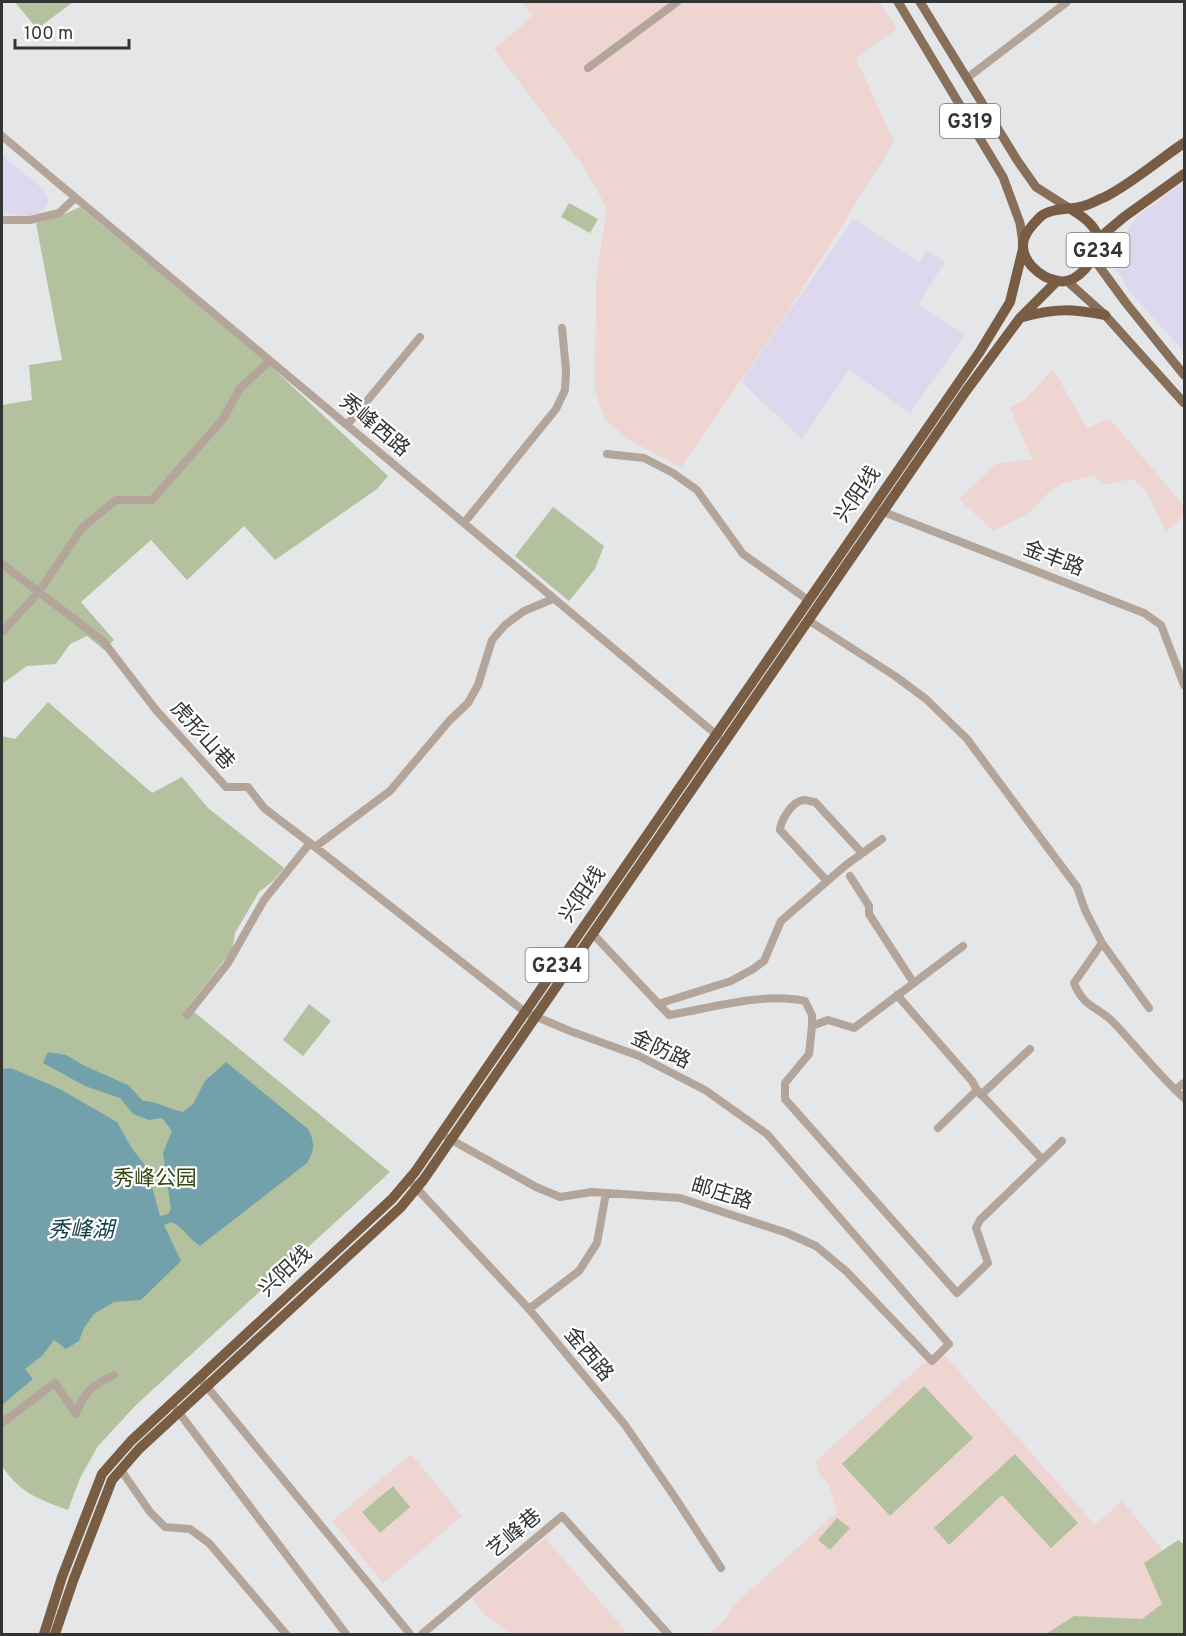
<svg xmlns="http://www.w3.org/2000/svg" width="1186" height="1636" font-family="Overpass,'Noto Sans SC',sans-serif">
	<rect width="100%" height="100%" fill="#e5e6e7"/>
	<path fill="#ded8ee" d="M 2,155 L 44,190 L 49,202 L 41,213 L 25,218 L 2,212 Z
		M 1184,182 L 1184,352 L 1129,291 L 1115,266 L 1116,247 L 1138,215 Z
		M 853,219 L 919,262 L 927,250 L 945,262 L 918,304 L 965,335 L 910,413 L 849,370 L 802,439 L 741,382 Z"/>
	<path fill="#efd5d1" d="M 522,2 L 879,2 L 897,29 L 856,58 L 894,142 L 788,312 L 681,467 L 629,440 L 605,420 L 595,391 L 596,280 L 607,208 L 581,163 L 494,49 L 533,16 Z
		M 1053,369 L 1087,428 L 1110,419 L 1184,506 L 1184,516 L 1166,532 L 1146,490 L 1132,479 L 1104,485 L 1093,475 L 1061,484 L 1046,495 L 1028,514 L 993,531 L 959,499 L 996,464 L 1032,459 L 1010,407 L 1026,399 Z
		M 939,1349 L 1095,1525 L 1122,1501 L 1184,1576 L 1169,1634 L 708,1634 L 726,1619 L 732,1607 L 837,1512 L 829,1484 L 819,1474 L 816,1461 Z
		M 411,1454 L 462,1516 L 383,1583 L 332,1521 Z
		M 545,1538 L 628,1634 L 512,1634 L 485,1615 L 472,1599 Z"/>
	<path fill="#b3c19f" d="M 15,2 L 73,2 L 37,29 Z
		M 569,203 L 598,219 L 590,233 L 561,217 Z
		M 80,207 L 265,361 L 388,476 L 377,489 L 275,560 L 244,526 L 187,580 L 151,540 L 81,602 L 114,640 L 104,650 L 87,636 L 70,644 L 56,664 L 27,666 L 2,684 L 2,405 L 32,400 L 29,365 L 62,360 L 36,223 L 58,217 Z
		M 553,507 L 604,546 L 595,569 L 569,601 L 515,556 Z
		M 48,702 L 152,793 L 182,777 L 208,808 L 284,868 L 272,882 L 259,892 L 235,933 L 232,950 L 188,1007 L 390,1172 L 136,1405 L 98,1446 L 80,1478 L 68,1510 C 38,1499 20,1493 2,1466 L 2,736 L 15,739 Z
		M 309,1004 L 331,1021 L 303,1056 L 283,1040 Z
		M 924,1386 L 973,1438 L 890,1516 L 842,1464 Z
		M 1015,1454 L 1078,1523 L 1051,1548 L 1002,1495 L 949,1545 L 934,1528 Z
		M 393,1486 L 410,1507 L 380,1533 L 362,1512 Z
		M 837,1518 L 850,1528 L 830,1550 L 818,1540 Z
		M 1178,1540 L 1184,1544 L 1184,1634 L 1046,1634 L 1074,1616 L 1142,1619 L 1162,1604 L 1144,1563 Z"/>
	<path fill="#73a1ab" d="M 48,1052 L 66,1055 L 85,1066 L 128,1085 L 143,1101 C 157,1101 169,1109 183,1112 L 193,1104 L 205,1081 L 226,1062 L 308,1129 C 315,1142 315,1150 307,1163 L 200,1246 C 189,1239 184,1228 172,1222 L 164,1225 L 181,1261 L 141,1300 L 114,1302 L 94,1314 L 84,1328 L 79,1341 L 66,1349 L 54,1340 L 42,1356 L 25,1369 L 33,1379 L 2,1405 L 2,1069 L 11,1068 L 58,1088 L 117,1122 L 131,1147 L 147,1168 L 160,1216 L 168,1214 L 171,1209 L 163,1153 L 172,1131 L 162,1118 L 149,1120 L 133,1114 L 120,1098 L 85,1086 L 43,1063 Z"/>
	<g fill="none" stroke-linecap="round" stroke-linejoin="round">
		<path stroke="#b3a59a" stroke-width="8" d="M 588,68 L 677,2
			M 967,78 L 1067,2
			M 2,136 L 718,736
			M 2,220 L 30,220 L 59,213 L 75,198
			M 347,425 L 420,337
			M 607,454 L 644,458 L 673,473 L 697,490 L 743,554 L 808,600
			M 881,511 L 1144,613 L 1161,625 L 1184,685
			M 464,523 L 556,409 L 565,390 L 566,370 L 562,328
			M 2,564 L 103,641 L 156,710 L 226,787 L 248,787 L 264,808 L 310,843 L 264,900 L 228,963 L 187,1015
			M 808,620 L 895,676 L 926,699 L 967,739 L 1077,887 L 1085,910 L 1102,943 L 1074,983 C 1084,1008 1097,1006 1113,1022 C 1137,1047 1158,1075 1184,1098
			M 2,632 L 38,593 L 82,528 L 116,500 L 152,500 L 223,419 L 240,388 L 270,361
			M 310,843 L 525,1012 L 570,1031 L 639,1056 L 705,1090 L 767,1134 L 949,1344 L 932,1361 L 846,1271 L 816,1246 L 787,1233 L 680,1198 L 592,1192 L 560,1197 L 536,1187 L 448,1138
			M 315,847 L 390,791 L 450,720 L 468,703 L 478,685 L 492,640 L 505,625 L 524,611 L 553,599
			M 850,876 L 869,906 L 869,914 L 913,982
			M 827,881 L 780,830 C 781,820 792,801 804,800 C 805,800 814,802 815,802 L 862,853
			M 593,934 L 669,1015 C 712,1008 761,992 805,1001 L 812,1015 L 812,1026 L 809,1054 L 785,1083 L 785,1099 L 957,1293 L 988,1263 L 976,1228 L 980,1220 L 1062,1141
			M 1102,943 L 1149,1008
			M 897,995 L 972,1081 L 977,1090 L 1042,1159
			M 658,1004 L 731,981 L 753,969 L 764,961 L 781,921 L 846,865 L 882,839
			M 812,1026 L 828,1020 L 854,1028 L 963,946
			M 1175,1090 L 1184,1083
			M 981,1095 L 1030,1049
			M 938,1128 L 977,1090
			M 408,1179 L 529,1309 L 625,1425 L 674,1496 L 721,1568
			M 529,1309 L 579,1271 L 597,1243 L 606,1193
			M 199,1377 L 410,1634
			M 177,1410 L 346,1634
			M 2,1423 L 55,1383 L 76,1414 C 84,1392 93,1385 114,1375
			M 121,1470 L 150,1512 L 165,1527 L 190,1529 L 209,1543 L 286,1634
			M 422,1634 L 562,1516 L 668,1634"/>
		<path stroke="#886f5a" stroke-width="9" d="M 898,2 L 1003,177 L 1020,223 L 1023,243
			M 920,2 L 1017,160 L 1036,187 L 1069,208
			M 1095,257 L 1099,266 L 1126,303 L 1184,375
			M 1067,281 L 1105,315 L 1184,403"/>
		<path stroke="#785c43" stroke-width="10" d="M 1069,208 C 1098,225 1109,240 1085,269 C 1078,277 1069,283 1058,281 C 1040,278 1018,259 1024,239 C 1026,232 1034,223 1040,217 C 1050,208 1066,210 1079,207 C 1088,206 1097,200 1105,197 C 1131,184 1160,159 1184,143
			M 1098,239 L 1124,217 L 1184,174
			M 1023,317 C 1055,308 1073,309 1105,315
			M 44,1634 L 62,1577 L 102,1474 L 131,1441 L 392,1199 L 415,1172 L 979,353 L 1010,302 L 1023,249
			M 55,1634 L 73,1581 L 112,1480 L 139,1449 L 401,1207 L 424,1179 L 966,391 L 1020,318 L 1057,281"/>
	</g>
	<g text-anchor="middle" stroke-width="4.5" stroke-linejoin="round" paint-order="stroke">
		<g fill="#fff" stroke="#707171" stroke-width="1.5">
			<rect x="940" y="104" width="60" height="34" rx="4.5"/>
			<rect x="1066.5" y="233" width="63" height="34" rx="4.5"/>
			<rect x="525.5" y="948" width="63" height="34" rx="4.5"/>
		</g>
		<g font-size="20" font-weight="bold" fill="#333434">
			<text x="970" y="128">G319</text>
			<text x="1098" y="257">G234</text>
			<text x="557" y="972">G234</text>
		</g>
		<g font-size="21" fill="#333434" stroke="#fff">
			<text transform="translate(375 425) rotate(40)" y="7">秀峰西路</text>
			<text transform="translate(857 494) rotate(-55)" y="7">兴阳线</text>
			<text transform="translate(1054 558) rotate(21)" y="7">金丰路</text>
			<text transform="translate(203 735) rotate(48)" y="7">虎形山巷</text>
			<text transform="translate(582 894) rotate(-55)" y="7">兴阳线</text>
			<text transform="translate(661 1049) rotate(25)" y="7">金防路</text>
			<text transform="translate(722 1193) rotate(17)" y="7">邮庄路</text>
			<text transform="translate(285 1271) rotate(-43)" y="7">兴阳线</text>
			<text transform="translate(589 1354) rotate(50)" y="7">金西路</text>
			<text transform="translate(514 1533) rotate(-40)" y="7">艺峰巷</text>
		</g>
		<g font-size="21" fill="#354710" stroke="#fff">
			<text x="155" y="1185">秀峰公园</text>
		</g>
		<g font-size="22" font-style="italic" fill="#103d45" stroke="#fff">
			<text x="81" y="1237">秀峰湖</text>
		</g>
	</g>
	<rect width="1186" height="1636" fill="none" stroke="#333434" stroke-width="6"/>
	<path d="M15 39v9h114v-9" fill="none" stroke="#333434" stroke-width="3"/>
	<text x="24" y="39" font-size="18" fill="#333434" stroke="#ffffff" stroke-width="4.5" paint-order="stroke">100 m</text>
</svg>
